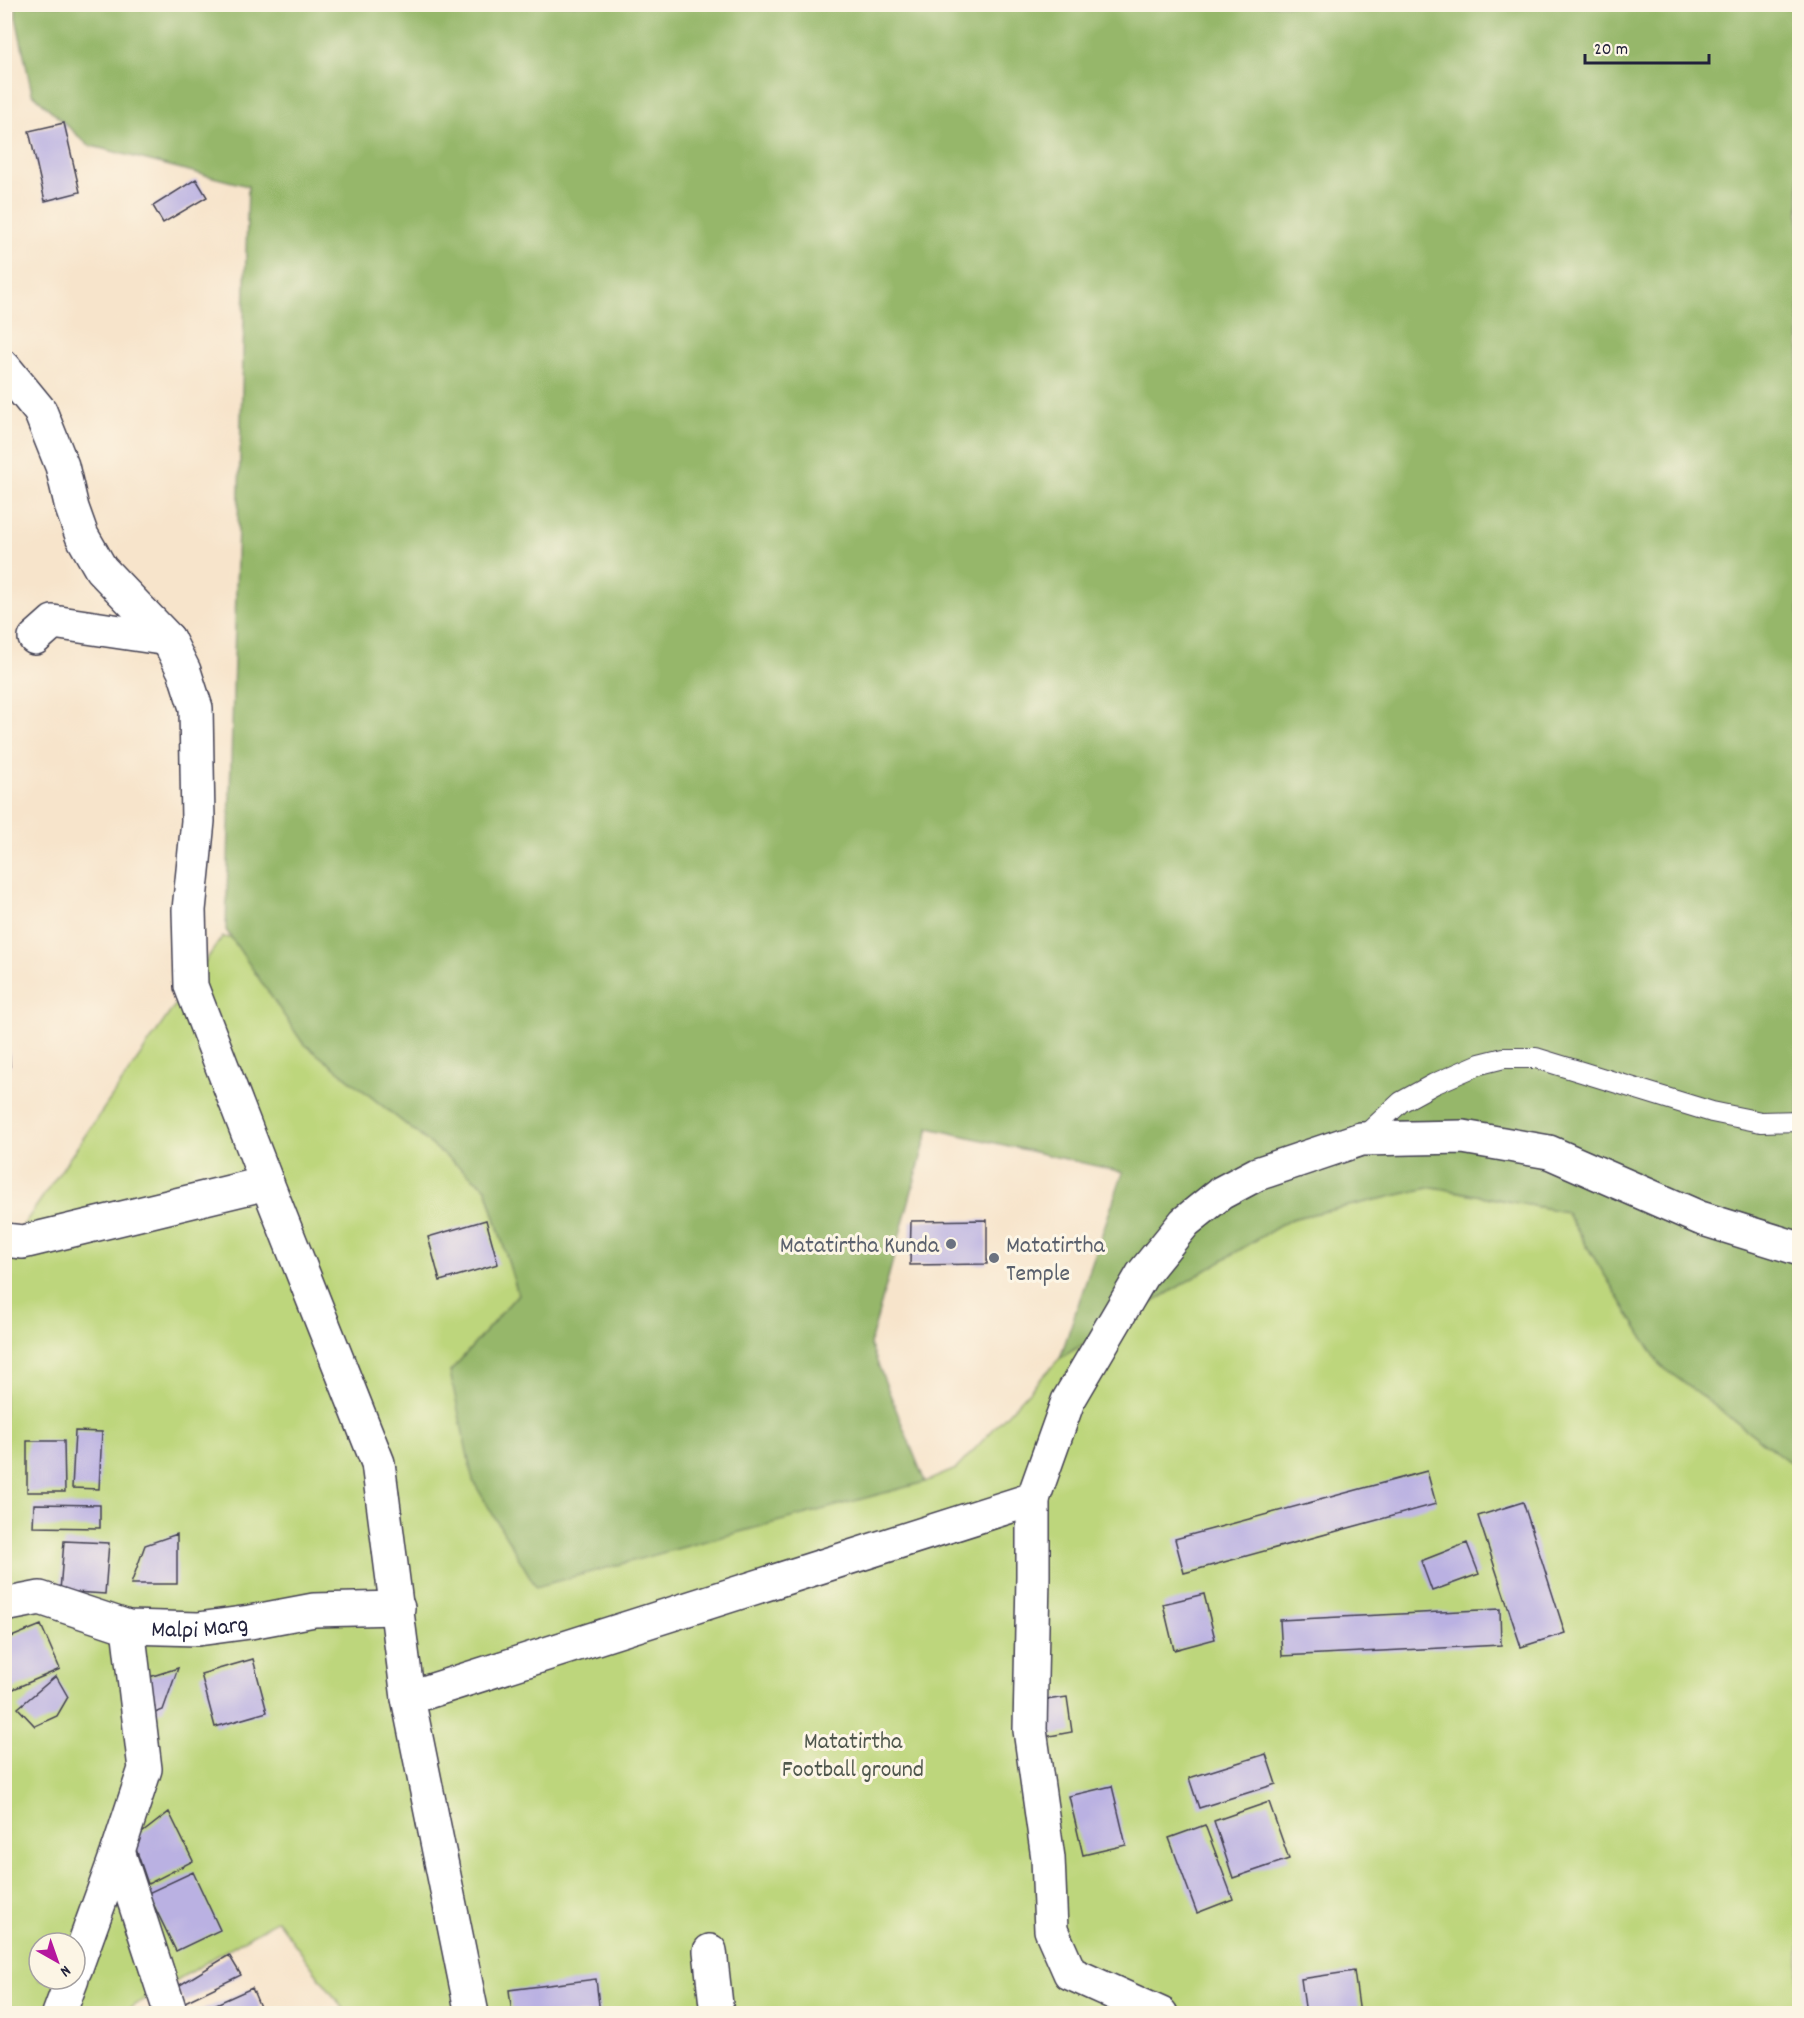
<svg xmlns="http://www.w3.org/2000/svg" width="1804" height="2018" font-family="Dekko,sans-serif">
	<rect width="100%" height="100%" fill="#fcf5e5"/>
	<filter id="ink" filterUnits="userSpaceOnUse"><feTurbulence type="fractalNoise" baseFrequency=".0167" numOctaves="2"/><feDisplacementMap in="SourceGraphic" scale="12" xChannelSelector="R" yChannelSelector="G"/><feConvolveMatrix kernelMatrix="1 2 1 2 8 2 1 2 1" color-interpolation-filters="sRGB"/></filter>
	<filter id="wash" filterUnits="userSpaceOnUse"><feTurbulence type="fractalNoise" baseFrequency=".008" numOctaves="4" result="noise"/><feDisplacementMap in="SourceGraphic" scale="24" xChannelSelector="R" yChannelSelector="G"/><feGaussianBlur stdDeviation="1.35" result="paint"/><feColorMatrix in="noise" values="0 0 0 0 0 0 0 0 0 0 0 0 0 0 0 0 0 1.4 0 .05"/><feComposite in="paint" operator="in"/></filter>
	<g filter="url(#wash)">
		<rect width="100%" height="100%" fill="#f7e4cb"/>
		<path fill="#bdd67b" stroke="#707c5b" stroke-width="1.5" fill-rule="evenodd" d="M 222,937 L 241,939 L 302,1042 L 486,1188 L 518,1294 L 450,1372 L 925,1482 L 956,1469 L 1060,1358 L 1291,1219 L 1433,1187 L 1566,1212 L 1660,1365 L 1799,1469 L 1799,2013 L 346,2013 L 277,1920 L 122,2013 L 5,2013 L 4,1253 ZM 39,1943 L 75,1943 L 75,1979 L 39,1979 Z"/>
		<path fill="#96b76b" stroke="#5c6c53" stroke-width="1.5" d="M 16,5 L 1799,5 L 1799,1469 L 1660,1365 L 1566,1212 L 1433,1187 L 1291,1219 L 1060,1358 L 1123,1172 L 929,1128 L 870,1344 L 925,1482 L 536,1587 L 473,1481 L 450,1372 L 518,1294 L 486,1188 L 302,1042 L 226,930 L 248,186 L 88,145 L 32,93 L 16,17 Z"/>
		<g id="blocks">
			<path fill="#bab1e2" d="M 64,123 L 80,192 L 45,201 L 29,131 Z
				M 196,179 L 207,197 L 163,223 L 153,206 Z
				M 4,998 L 6,998 L 10,1067 L 4,1067 Z
				M 486,1220 L 498,1264 L 440,1281 L 428,1237 Z
				M 987,1220 L 987,1264 L 910,1265 L 911,1221 Z
				M 75,1431 L 102,1432 L 99,1489 L 72,1488 Z
				M 27,1441 L 64,1441 L 65,1492 L 27,1492 Z
				M 1427,1471 L 1436,1504 L 1184,1573 L 1175,1539 Z
				M 1523,1502 L 1565,1633 L 1521,1647 L 1478,1516 Z
				M 34,1504 L 100,1505 L 100,1528 L 33,1527 Z
				M 177,1534 L 177,1584 L 131,1584 L 145,1545 Z
				M 64,1541 L 109,1543 L 105,1594 L 60,1591 Z
				M 1467,1543 L 1479,1574 L 1432,1591 L 1421,1561 Z
				M 1204,1594 L 1215,1639 L 1174,1650 L 1163,1604 Z
				M 1500,1609 L 1501,1645 L 1282,1656 L 1280,1620 Z
				M 41,1625 L 60,1669 L 4,1693 L 4,1640 Z
				M 253,1659 L 267,1712 L 215,1727 L 201,1674 Z
				M 178,1668 L 163,1710 L 150,1715 L 140,1680 Z
				M 56,1676 L 68,1697 L 57,1716 L 35,1726 L 18,1708 Z
				M 1067,1697 L 1072,1732 L 1044,1737 L 1039,1701 Z
				M 1266,1754 L 1276,1784 L 1199,1808 L 1189,1778 Z
				M 1112,1786 L 1126,1845 L 1083,1855 L 1069,1796 Z
				M 1269,1802 L 1289,1859 L 1233,1878 L 1214,1821 Z
				M 169,1812 L 193,1861 L 148,1884 L 133,1840 Z
				M 1205,1825 L 1233,1899 L 1197,1913 L 1169,1838 Z
				M 193,1872 L 220,1930 L 176,1951 L 148,1893 Z
				M 229,1955 L 241,1975 L 185,2002 L 175,1988 Z
				M 1354,1971 L 1360,2014 L 1306,2014 L 1301,1979 Z
				M 596,1979 L 600,2014 L 512,2014 L 509,1990 Z
				M 252,1988 L 263,2014 L 194,2014 Z"/>
		</g>
	</g>
	<g filter="url(#ink)">
		<use href="#blocks" fill-opacity="0" stroke="#423f51" stroke-width="1.5"/>
		<g fill="none" stroke-linecap="round" stroke-linejoin="round">
			<defs>
				<path id="service" d="M 1361,1139 L 1401,1102 L 1434,1084 L 1480,1064 L 1504,1058 L 1536,1058 L 1712,1112 L 1761,1122 L 1800,1121"/>
				<g id="minor">
					<path d="M 35,638 L 53,622 L 168,639"/>
					<path d="M 4,1240 L 23,1242 L 267,1183"/>
					<path d="M 1033,1499 L 1033,1576 L 1030,1730 L 1048,1858 L 1051,1930 L 1070,1973 L 1161,2014"/>
					<path id="s1" d="M 4,1605 L 40,1598 L 128,1627 L 198,1629 L 250,1622 L 314,1610 L 398,1608"/>
					<path d="M 408,1698 L 1033,1499 L 1068,1401 L 1142,1275 L 1185,1222 L 1221,1193 L 1257,1174 L 1361,1139 L 1463,1137 L 1549,1152 L 1700,1218 L 1800,1249"/>
					<path d="M 118,1851 L 171,2014"/>
					<path d="M 710,1951 L 717,2014"/>
					<path d="M 75,1970 L 118,1851 L 145,1769 L 128,1627"/>
					<path d="M 59,2014 L 72,1979"/>
				</g>
				<path id="tertiary" d="M 4,367 L 40,411 L 62,466 L 72,508 L 82,536 L 101,569 L 168,639 L 184,671 L 196,708 L 198,821 L 189,910 L 191,986 L 267,1183 L 378,1463 L 408,1698 L 472,2014"/>
			</defs>
			<use href="#service" stroke="#423f51" stroke-width="22"/>
			<use href="#minor" stroke="#423f51" stroke-width="36"/>
			<use href="#tertiary" stroke="#423f51" stroke-width="36"/>
			<use href="#service" stroke="#fff" stroke-width="20"/>
			<use href="#minor" stroke="#fff" stroke-width="33"/>
			<use href="#tertiary" stroke="#fff" stroke-width="33"/>
		</g>
	</g>
	<g fill="#6b7280" stroke="#fcf5e5" stroke-width="2">
		<circle cx="951" cy="1244" r="6"/>
		<circle cx="994" cy="1258" r="6"/>
	</g>
	<g text-anchor="middle" stroke-width="6" stroke-linejoin="round" paint-order="stroke">
		<g font-size="24" fill="#5b616d" stroke="#fcf5e5" text-anchor="end">
			<text x="939" y="1252">Matatirtha Kunda</text>
			<text x="1006" y="1252" text-anchor="start">Matatirtha<tspan x="1006" dy="28">Temple</tspan></text>
		</g>
		<g font-size="24" fill="#22223b" stroke="#fcf5e5">
			<text dy="8" stroke="none"><textPath href="#s1" startOffset="201">Malpi Marg</textPath></text>
		</g>
		<g font-size="24" fill="#50584e" stroke="#fcf5e5">
			<text x="853" y="1748">Matatirtha<tspan x="853" dy="28">Football ground</tspan></text>
		</g>
	</g>
	<rect width="1804" height="2018" fill="none" stroke="#fcf5e5" stroke-width="24"/>
	<g transform="translate(57 1961) rotate(140)"><circle r="28" fill="#fcf5e5" stroke="#a5a1a1" stroke-width="1.5"/>
	<path d="M0-4.5L10 22L0 15L-10 22Z" fill="#b5179e"/>
	<text y="-9" font-size="16" font-weight="bold" text-anchor="middle" fill="#22223b">N</text>
	</g>
	<path d="M1585 54v9h124v-9" fill="none" stroke="#22223b" stroke-width="3"/>
	<text x="1594" y="54" font-size="18" fill="#22223b" stroke="#fcf5e5" stroke-width="4.5" paint-order="stroke">20 m</text>
</svg>
